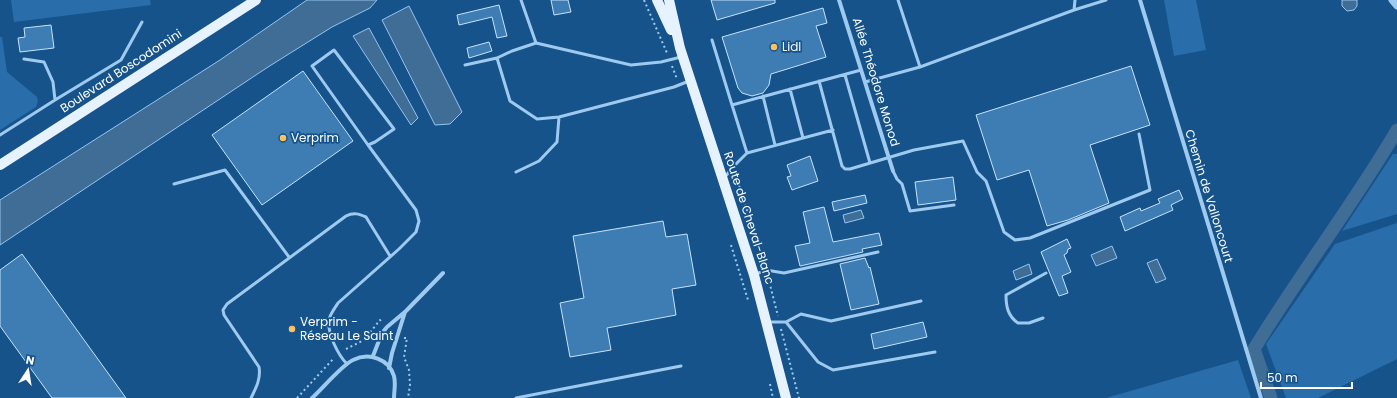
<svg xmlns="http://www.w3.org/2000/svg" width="1397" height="398" font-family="Poppins,sans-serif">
	<rect width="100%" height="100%" fill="#16538b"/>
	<path fill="#296daa" d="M 11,0 L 150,0 L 151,5 L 14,22 Z
		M 1164,0 L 1196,0 L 1206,50 L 1174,56 Z
		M 0,37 L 2,37 L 7,72 L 37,97 L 38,101 L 36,107 L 0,130 Z
		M 1393,154 L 1397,154 L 1397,214 L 1342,231 Z
		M 1397,223 L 1397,359 L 1318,398 L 1286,398 L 1266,344 L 1335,244 Z
		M 1238,360 L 1251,398 L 1106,398 Z"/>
	<path fill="#406d95" stroke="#92c6f2" d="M 307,0 L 377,0 L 370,8 L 332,27 L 268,67 L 0,245 L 0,200 L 220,60 Z
		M 1342,0 L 1357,0 L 1357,6 L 1354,10 L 1347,11 L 1342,6 Z
		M 409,6 L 462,112 L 450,124 L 435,125 L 382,20 Z
		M 369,28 L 418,118 L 411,125 L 353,36 Z
		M 861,210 L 864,218 L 845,223 L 843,215 Z
		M 1112,246 L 1117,258 L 1096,266 L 1091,255 Z
		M 1157,259 L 1166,279 L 1156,283 L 1147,263 Z
		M 1029,264 L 1032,274 L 1016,280 L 1013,271 Z"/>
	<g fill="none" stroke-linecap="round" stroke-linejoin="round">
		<path stroke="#406d95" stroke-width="13" d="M 1271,398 L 1254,349 C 1299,275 1353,205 1397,130"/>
	</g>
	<path fill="#3e7db4" stroke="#c6e2fb" d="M 551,0 L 568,0 L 571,12 L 554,15 Z
		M 711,0 L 775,0 L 775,3 L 717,20 Z
		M 499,5 L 507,36 L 497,38 L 492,17 L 459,25 L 457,15 Z
		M 823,8 L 827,23 L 816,26 L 826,57 L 771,74 L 769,85 L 763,93 L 752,96 L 742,93 L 738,88 L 722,37 Z
		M 51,25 L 54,48 L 20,52 L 18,38 L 25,37 L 24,28 Z
		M 489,42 L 492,51 L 469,58 L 467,48 Z
		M 1131,66 L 1150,125 L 1090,145 L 1109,203 L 1068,220 L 1047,226 L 1029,170 L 997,180 L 976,115 Z
		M 303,71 L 353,141 L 262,205 L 212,135 Z
		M 810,156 L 818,181 L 792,190 L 787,177 L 791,176 L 787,165 Z
		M 953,177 L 956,200 L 918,205 L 915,182 Z
		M 1179,190 L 1183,199 L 1171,205 L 1173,210 L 1125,231 L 1120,217 L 1140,208 L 1141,211 L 1160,203 L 1158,199 Z
		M 865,195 L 867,203 L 834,211 L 832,202 Z
		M 824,207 L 833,242 L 879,233 L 882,245 L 862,249 L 863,252 L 800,266 L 795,246 L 810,243 L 803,212 Z
		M 663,221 L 666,237 L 687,234 L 696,285 L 672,289 L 676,315 L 607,328 L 611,350 L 570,357 L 560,303 L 584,298 L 573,236 Z
		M 1067,239 L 1071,248 L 1068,249 L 1067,253 L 1064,255 L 1071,272 L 1062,276 L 1068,293 L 1059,296 L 1041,252 Z
		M 22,254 L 126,398 L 52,398 L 0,326 L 0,270 Z
		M 865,258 L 869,268 L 870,267 L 879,304 L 851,310 L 840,264 Z
		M 923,322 L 927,337 L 874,349 L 871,334 Z"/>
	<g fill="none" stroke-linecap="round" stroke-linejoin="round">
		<path stroke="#9fcaef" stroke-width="2" stroke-dasharray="2 3" stroke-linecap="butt" d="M 644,0 L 667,53
			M 672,66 L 677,79
			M 736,176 L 764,263
			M 731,245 L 748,300
			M 768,277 L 778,316
			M 781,329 L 799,398
			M 404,338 L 407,338 L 404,357 L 409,370 L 410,385 L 408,398
			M 346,349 L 364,340 L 380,320 L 381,321
			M 770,384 L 773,398
			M 297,398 L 334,358"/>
		<path stroke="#9fcaef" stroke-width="3" d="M 521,0 L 536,43 L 631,65 L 661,62 L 681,57
			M 898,0 L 920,67
			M 1074,10 L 1106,0
			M 712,40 L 732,105 L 861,70
			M 497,58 L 512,51 L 536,43
			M 24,59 L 44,62 L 53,82 L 55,100
			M 465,65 L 497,58 L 510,101 L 537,119 L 559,117
			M 845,75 L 870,163
			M 819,81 L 842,166 L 845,169 L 850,169 L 914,150 L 963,141 L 977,172 L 986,181 L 1004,232 L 1015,240 L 1030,238 L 1150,190 L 1139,134
			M 865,82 L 920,67 L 1074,10 L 1075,0
			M 790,89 L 803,138
			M 763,96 L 775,145
			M 732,105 L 747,153 L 833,130
			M 0,135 L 55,100 L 121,60 L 142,22
			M 893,171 L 897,179 L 902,184 L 910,211 L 954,205
			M 516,172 L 539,161 L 557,142 L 559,117 L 674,87 L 689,81
			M 725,177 L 733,167 L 747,153
			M 174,184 L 225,170 L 289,257
			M 756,274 L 766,270 L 784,273 L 878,252
			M 1043,318 L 1029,323 L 1018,323 C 1008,316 1006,307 1006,295 L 1046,273
			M 769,322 L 786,322 L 818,362 L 833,370 L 935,352
			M 786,322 L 801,314 L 831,321 L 921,301
			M 347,364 C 338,355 327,333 329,320 C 330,314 335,308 338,303 L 399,249 L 416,232 L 419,221 L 416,210 L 368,145 L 375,142 L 394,129 L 334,50 L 312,66 L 368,145
			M 251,398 C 256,388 261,379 259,367 L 224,315 L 223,310 L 227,304 L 346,216 C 354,212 359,214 366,217 L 390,256
			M 516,398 L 681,366"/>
		<path stroke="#9fcaef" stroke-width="4" d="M 839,0 L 893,171
			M 1140,0 L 1261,398
			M 373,356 L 382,333 L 387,327 L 406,311 L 443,273
			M 389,368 L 392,353 L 405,312
			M 312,398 C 322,389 342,365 353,360 C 369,352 389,359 394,376 C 396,384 394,391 394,398"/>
		<path stroke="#9fcaef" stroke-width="7" d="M 1392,0 L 1397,6"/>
		<path stroke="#e7f2ff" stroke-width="10" d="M 657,0 L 671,30
			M 669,0 L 680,48 L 754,275 L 786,398
			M 0,165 L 256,0"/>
	</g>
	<g fill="#ffc35d" stroke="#16538b" stroke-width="1.5">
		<circle cx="774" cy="47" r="4"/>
		<circle cx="283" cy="138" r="4"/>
		<circle cx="292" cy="329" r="4"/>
	</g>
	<g text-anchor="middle" stroke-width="3.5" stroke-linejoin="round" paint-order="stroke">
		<g font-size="12" fill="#fff" stroke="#16538b" text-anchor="start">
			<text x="782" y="51">Lidl</text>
			<text x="291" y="142">Verprim</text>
			<text x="300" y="326">Verprim -<tspan x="300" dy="14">Réseau Le Saint</tspan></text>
		</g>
		<g font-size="12" fill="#fff" stroke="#16538b">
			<text transform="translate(121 71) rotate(-33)" y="4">Boulevard Boscodomini</text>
			<text transform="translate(876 82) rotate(73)" y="4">Allée Théodore Monod</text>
			<text transform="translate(1209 196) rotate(73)" y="4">Chemin de Valloncourt</text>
			<text transform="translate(749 218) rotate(72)" y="4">Route de Cheval-Blanc</text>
		</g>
	</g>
	<g transform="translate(28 370) rotate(12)" stroke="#16538b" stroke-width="3" paint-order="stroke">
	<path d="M0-3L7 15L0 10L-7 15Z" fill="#ffffff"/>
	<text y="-6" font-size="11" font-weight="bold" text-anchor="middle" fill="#ffffff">N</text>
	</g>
	<path d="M1261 382v6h91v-6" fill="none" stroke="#ffffff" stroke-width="2"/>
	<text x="1267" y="382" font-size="12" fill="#ffffff" stroke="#16538b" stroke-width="3" paint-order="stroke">50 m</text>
</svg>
